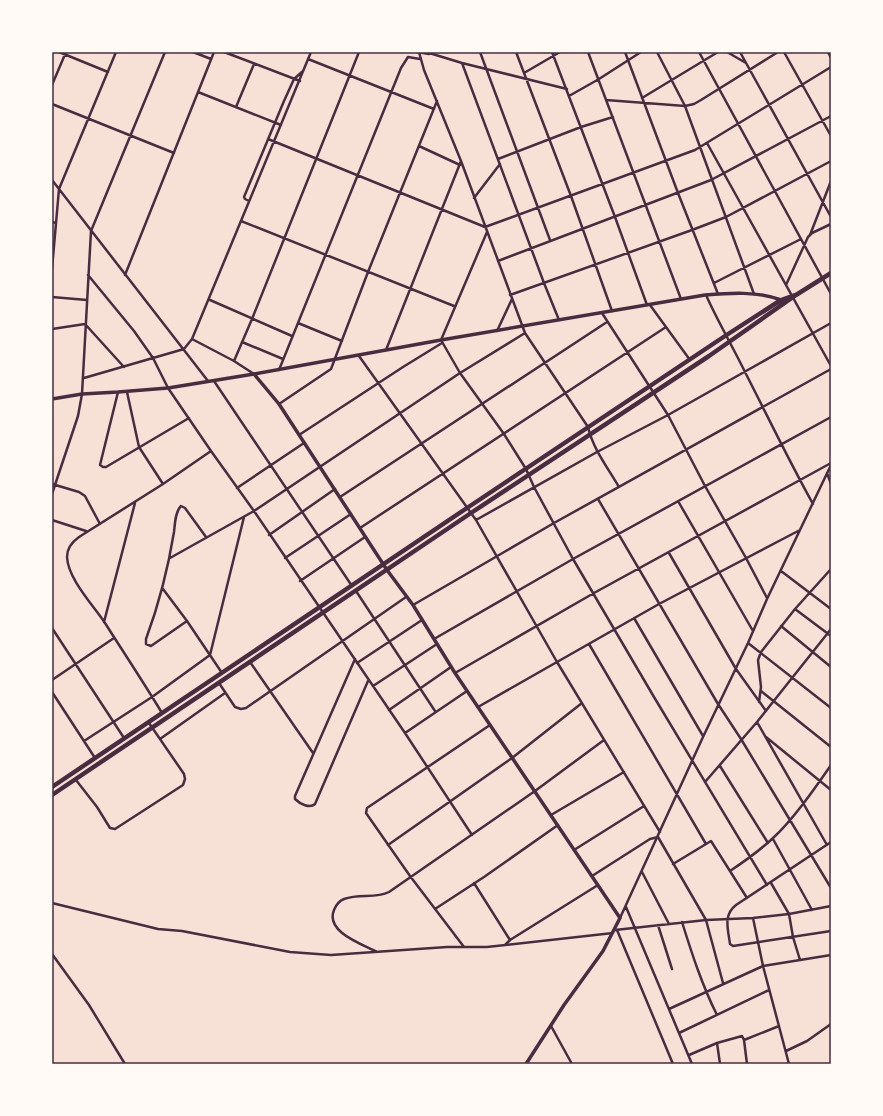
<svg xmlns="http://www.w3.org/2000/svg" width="883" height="1116" font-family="Barlow,sans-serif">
	<rect width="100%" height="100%" fill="#f7e1d7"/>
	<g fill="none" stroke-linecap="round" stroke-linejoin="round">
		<path stroke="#4a2c40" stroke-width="2.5" d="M 59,52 L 108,72
			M 193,52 L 211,59
			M 224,52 L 300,81
			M 417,52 L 429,54
			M 419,52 L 424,70 L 461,161 L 525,333 L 588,427 C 593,449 608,468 619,487
			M 426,52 L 462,63 L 567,89
			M 480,52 L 550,240
			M 516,52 L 571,196 L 612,311
			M 552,52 L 615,217 L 647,305
			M 588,52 L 681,299
			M 625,52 L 678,193 L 718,294
			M 657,52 L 685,106 L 754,294
			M 699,52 L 831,294
			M 727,52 L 746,63
			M 740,52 L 831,217
			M 784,52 L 831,136
			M 828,52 L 831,58
			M 308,59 L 434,109
			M 462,63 L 544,283 L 559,320
			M 524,73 L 560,52
			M 52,85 L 66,52
			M 198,92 L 281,125
			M 569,96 L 599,79 L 641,52
			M 642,98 L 718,52
			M 606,100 L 685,106 L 694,104 L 701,100 L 778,52
			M 52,104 L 174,153
			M 236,107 L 254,64
			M 268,139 L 485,227 L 695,150 L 831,67
			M 707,143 L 831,366
			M 419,146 L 460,165
			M 498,159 L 581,127 L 613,117
			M 52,180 L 208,381
			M 474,198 L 500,164
			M 249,201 L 245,199 L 244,197 L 284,101 L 294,79 L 303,71
			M 241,221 L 454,306
			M 52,222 L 56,223
			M 487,232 L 441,340 L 460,373 L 504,434 L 526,469 L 534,487 L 573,559 L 654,697 L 767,885
			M 810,235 L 831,181
			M 498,261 L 711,180 L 831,116
			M 52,269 L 59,189 L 116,52
			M 88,275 L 134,331 L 153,358 L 168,388 L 211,451 L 254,511 L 405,733 L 467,691
			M 125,275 L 214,52
			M 714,283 L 801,239
			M 786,285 L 808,237 L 812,233 L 831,224
			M 510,295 L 692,230 L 726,217 L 831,161
			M 706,295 C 718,322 733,347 746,374 C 768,417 789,461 813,504
			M 52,297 L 87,300
			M 210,300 L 292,336
			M 650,305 L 690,360
			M 602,313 L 668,415 L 705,486 L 746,558 L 767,598
			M 298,323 L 342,341
			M 52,329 L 85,324 L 124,367
			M 497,331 L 512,299
			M 192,339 L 234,361 L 254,374
			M 242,342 L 283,359
			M 386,350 L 461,161
			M 359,356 L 476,520 L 557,662 L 660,832
			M 234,361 L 252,319 L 359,52
			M 279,370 L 401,68 L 408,57 L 420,59
			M 84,378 L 184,349 L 192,339 L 311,52
			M 214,381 L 352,586
			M 118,392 L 100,465 L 103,467 L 106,467 L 189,418
			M 127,392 L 139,447 L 163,484
			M 279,404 L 331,369 L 368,272 L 437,101
			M 299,435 L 403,367 L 442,343
			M 827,473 L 831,484
			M 52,484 L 79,492 L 85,496 L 100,524
			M 237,488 L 304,443
			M 52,494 L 78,416 L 82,394 L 91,231 L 165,52
			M 340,497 L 607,322
			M 598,499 L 718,704 L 741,739 L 831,888
			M 678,501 L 753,631
			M 52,520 L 86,531
			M 476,520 L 597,452 L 668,415 L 831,323
			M 360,528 L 666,327
			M 269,535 L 335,489
			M 669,553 L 736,669 L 766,711
			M 170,558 L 254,511 L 460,373 L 525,333
			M 285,558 L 351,514
			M 781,571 L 831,609
			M 300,581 L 365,537
			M 163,589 L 187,621 L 222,673
			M 356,591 L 435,711
			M 413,605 L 554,523 L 831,369
			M 795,609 L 831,636
			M 634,618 L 703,736
			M 187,621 L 151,646 L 146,644 L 146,639 C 159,604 168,569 174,532 C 175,524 175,512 181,506 L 185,508 L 206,537
			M 104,622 L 135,503
			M 781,626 L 831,667
			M 52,628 L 124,738
			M 434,639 L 573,559 L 831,417
			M 748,643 L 831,708
			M 589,644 L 706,844
			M 355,659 L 295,796 L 295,799 C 300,804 310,809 315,804 L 368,681
			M 250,662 L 313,753
			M 357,663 L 422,620
			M 455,673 L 594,593 L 831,463
			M 52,680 L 114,638
			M 219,683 L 235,707 L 241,709 L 246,708 L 406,597
			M 373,686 L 437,644
			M 761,691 L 831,747
			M 52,692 L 95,758
			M 759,702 L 761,687 L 758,660 L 761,652 L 795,609 L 831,569
			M 478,707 L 659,604 L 800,530
			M 389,710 L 451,667
			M 162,713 C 144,683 124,653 105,623 C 93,605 68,579 67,557 C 67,549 72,542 79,537 L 163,484 L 211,451
			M 757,722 L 827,845
			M 405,733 L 472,835
			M 766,737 L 831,790
			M 160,739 L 225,693
			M 84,741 L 152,697 L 210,655 L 244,517
			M 720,766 L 768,843
			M 76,780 L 97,807 L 110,828 L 115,829 L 183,785 L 185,779 L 184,774 L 149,723
			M 705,782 L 757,722 L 831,629
			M 551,815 L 624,772
			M 773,839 L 812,910
			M 831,842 L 736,905 C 723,915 728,929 730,944 L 733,946 L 831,931
			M 388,845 L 512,758 L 582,703
			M 574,850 L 644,806
			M 673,864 L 711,841 L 747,898
			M 730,871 C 745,861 759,851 772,839 C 793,820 815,788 831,765
			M 642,872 L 669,924
			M 592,876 L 650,839 L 658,837 L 706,920 L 723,983
			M 474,883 L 510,940
			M 771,883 L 789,914 L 793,937 L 800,960
			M 52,903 L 158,929 L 182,931 L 290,952 L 331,955 L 447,947 L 487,947 L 613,933
			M 626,907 L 692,1064
			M 435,909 L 484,877 L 558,825
			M 620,918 L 703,737 L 748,643 L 767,599 L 831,465
			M 753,918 L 763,966 L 789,1064
			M 682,922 C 692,954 702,985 717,1015
			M 658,925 L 672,969
			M 615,930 L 706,920 L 753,918 L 789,914 L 831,906
			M 617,930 L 673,1064
			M 505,945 L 510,940 L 598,885
			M 464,947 L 410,876 L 366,813 L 367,808 L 490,725
			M 377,952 C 362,944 325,932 334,910 C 336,905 339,901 344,899 C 359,893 375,899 389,892 L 535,791 L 604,740
			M 52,954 L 89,1005 L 125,1064
			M 669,1009 L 763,966 L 831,955
			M 551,1026 L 572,1064
			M 679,1033 L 769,990
			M 744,1040 L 779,1026
			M 717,1043 L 720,1064
			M 786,1051 L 807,1041 L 831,1024
			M 689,1055 L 717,1043 L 742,1036 L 744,1040 L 747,1064"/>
		<path stroke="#4a2c40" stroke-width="3.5" d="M 254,374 L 279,404 L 387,570 L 413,605 L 455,673 L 620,918 L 603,951 L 564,1005 L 526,1064
			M 52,399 L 82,394 L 118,392 L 168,388 L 254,374 L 441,340 L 705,295 C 730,293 758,291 781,300"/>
		<path stroke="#4a2c40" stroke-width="4.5" d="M 52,787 L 467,508 L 725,336 L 781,300 L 795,295
			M 52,795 L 471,513 L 709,356 L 796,295 L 831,273"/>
	</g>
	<rect width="883" height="1116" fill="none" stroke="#fffaf5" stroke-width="106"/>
	<rect x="53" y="53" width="777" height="1010" fill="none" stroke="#4a2c40" stroke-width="1.5"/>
</svg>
